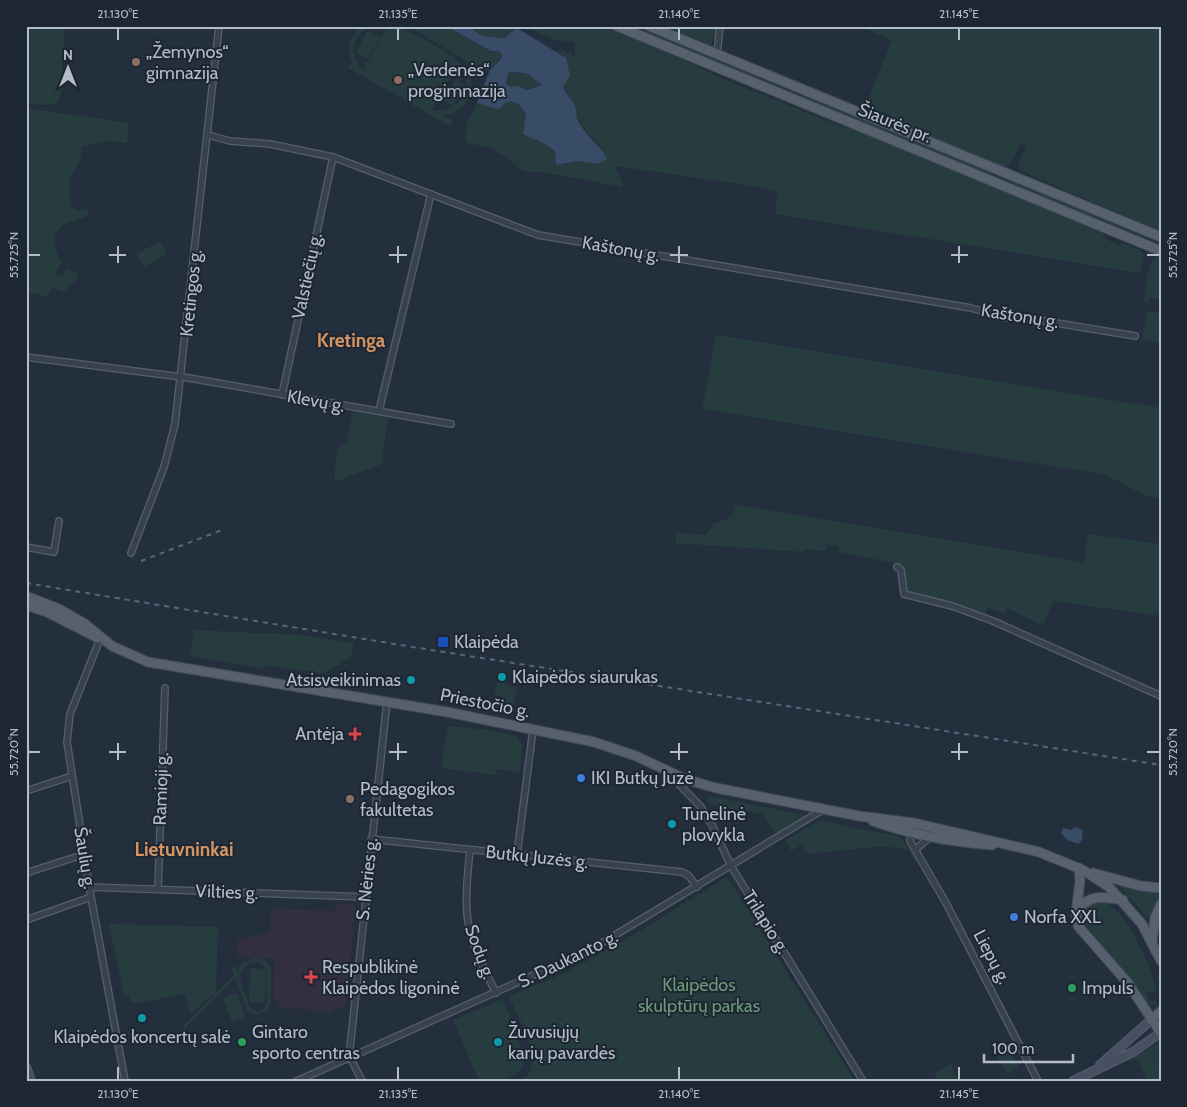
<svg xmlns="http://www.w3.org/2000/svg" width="1187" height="1107" font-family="Cabin,sans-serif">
	<rect width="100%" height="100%" fill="#242f3e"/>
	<path fill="#32303f" d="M 335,904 L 356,905 L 345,1008 L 334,1007 L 333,1012 L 280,1007 L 273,996 L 275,958 L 237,957 L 237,940 L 270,932 L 271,909 L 335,911 Z"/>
	<path fill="#263c3f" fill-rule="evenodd" d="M 26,26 L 65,26 L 60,97 L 56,104 L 39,105 L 26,102 Z
		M 361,26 L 372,26 C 351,34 349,55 363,70 L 388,26 L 398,26 C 422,40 486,63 468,99 C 463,109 454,114 444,116 L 453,121 L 450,126 L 348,68 L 350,64 L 353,65 C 346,51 348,37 361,26 ZM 457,65 C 480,83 458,116 432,110 Z
		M 408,26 L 446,26 L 491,51 L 501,51 L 502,56 L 490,70 L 484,72 Z
		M 468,26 L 518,26 L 504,38 L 482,36 Z
		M 524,26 L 605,26 L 672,54 L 714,75 L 840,126 L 860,131 L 1071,218 L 1104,234 L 1103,238 L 1119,245 L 1121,242 L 1142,251 L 1144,255 L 1140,273 L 775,214 L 777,191 L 733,183 L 615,166 L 623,184 L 622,187 L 543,172 L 527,172 L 521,170 L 507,157 L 490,148 L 468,143 L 465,139 L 467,124 L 477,103 L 500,109 L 506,102 C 517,100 521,106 526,114 L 523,134 L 537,141 L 545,141 L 556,152 L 555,161 L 563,165 L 577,161 L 598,164 L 601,147 L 582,126 L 577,117 L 575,106 L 562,86 L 566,58 L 555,50 L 565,51 L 575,58 L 575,43 L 552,39 Z
		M 627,26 L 639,26 L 793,92 L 791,94 Z
		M 664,26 L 716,26 L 716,35 L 712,39 L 712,44 L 705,45 Z
		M 859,26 L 1161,26 L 1161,232 L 1019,170 L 1019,161 L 1026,145 L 1021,144 L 1009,166 L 1001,166 L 864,110 L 892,40 Z
		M 368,30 L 380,37 L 368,59 L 356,52 Z
		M 508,73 L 528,74 L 542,84 C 534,90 513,91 506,84 Z
		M 455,79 L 465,85 L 453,106 L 443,100 Z
		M 802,93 L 994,172 L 992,177 L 800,98 Z
		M 26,108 L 129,123 L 127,143 L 105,141 L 82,147 L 80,160 L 69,181 L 71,205 L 78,211 L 86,209 L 89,211 L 87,216 C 57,226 47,230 61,263 L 56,272 L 57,277 L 63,277 L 66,269 L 77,273 L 77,279 L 64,292 L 53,288 L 45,298 L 37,293 L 26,294 Z
		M 998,174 L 1158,240 L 1161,243 L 1101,222 L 996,178 Z
		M 160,241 L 167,254 L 144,267 L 137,254 Z
		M 1157,256 L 1161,256 L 1161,300 L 1150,298 L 1148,304 L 1144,301 C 1146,288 1145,264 1157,256 Z
		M 1147,311 L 1161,313 L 1161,343 L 1142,339 Z
		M 716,335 L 1161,408 L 1161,499 C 1136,495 1124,481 1101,474 L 702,409 Z
		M 353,411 L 388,416 L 382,464 L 334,482 L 337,450 L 347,441 Z
		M 735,505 L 1084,562 L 1088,534 L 1161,544 L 1161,616 L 1053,601 L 1043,626 L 1007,608 L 1004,614 L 988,607 L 984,616 L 961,607 L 908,592 L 905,590 L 901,567 L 899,564 L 839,552 L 839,547 L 827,545 L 825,551 L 803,549 L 803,552 L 676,543 L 676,533 L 706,535 L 714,523 L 727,519 L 733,514 Z
		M 194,630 L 301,635 L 354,643 L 351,657 L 324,674 L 268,665 L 262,668 L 190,656 Z
		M 497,681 L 517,688 L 511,715 L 492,712 Z
		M 448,726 L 489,730 L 517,736 L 523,745 L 520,770 L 516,772 L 497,769 L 496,775 L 441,768 Z
		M 708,796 L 709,796 L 805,815 L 776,834 L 763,814 L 715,806 L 707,802 Z
		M 819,821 L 899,836 L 919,861 L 915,862 L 909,850 L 882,846 L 807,854 L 801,845 L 791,851 L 785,840 Z
		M 727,877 L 855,1081 L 519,1081 C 550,1067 518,1018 509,997 L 566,972 L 625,940 Z
		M 1114,881 L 1161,892 C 1161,902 1152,910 1151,921 Z
		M 1103,901 C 1128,911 1152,967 1156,992 L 1145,992 L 1150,1000 L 1156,1001 L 1157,1005 L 1152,1006 L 1143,999 L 1126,973 L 1082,923 L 1082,910 L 1090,902 Z
		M 109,924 L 218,927 L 216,992 L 190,1014 L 185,994 L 138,1003 L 130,1002 L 129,996 L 124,997 Z
		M 254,958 L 265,960 L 271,968 L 271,1004 L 268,1010 L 258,1015 L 248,1012 L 235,978 L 184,1029 L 182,1027 L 234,975 L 231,967 L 235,966 L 237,971 L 244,962 ZM 259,961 L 267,969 L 267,1003 L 264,1009 L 257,1012 L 249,1006 L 239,975 L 246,965 Z
		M 250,968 L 266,969 L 265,1002 L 249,1002 Z
		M 237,993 L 245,1018 L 232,1022 L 223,998 Z
		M 503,999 L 523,1053 L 523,1067 L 518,1073 L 501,1081 L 479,1081 L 453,1020 Z
		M 1006,1043 L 1019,1068 L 1007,1074 L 993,1049 Z
		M 1158,1043 L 1159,1081 L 1147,1081 L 1139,1062 L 1133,1058 Z
		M 951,1064 L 959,1081 L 939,1081 L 934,1073 Z"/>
	<path fill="#394c67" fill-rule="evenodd" d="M 446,26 L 468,26 L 482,36 L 504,38 L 517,28 L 566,58 L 570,76 L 563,86 C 565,94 572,99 575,106 C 577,110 576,114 577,118 C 583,134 600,144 607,159 L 598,164 L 577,161 L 557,165 L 555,161 L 556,152 C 545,142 535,140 523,134 L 526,114 C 521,106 517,100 506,102 L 500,109 L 497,109 L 477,103 L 490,70 L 501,59 L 502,54 L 499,51 L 491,51 ZM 515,72 L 528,74 L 542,85 L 526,90 L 519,86 L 511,87 L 506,84 L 508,73 Z
		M 1076,827 L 1083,830 L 1082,840 L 1078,844 L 1067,840 L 1061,833 L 1063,828 L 1071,830 Z"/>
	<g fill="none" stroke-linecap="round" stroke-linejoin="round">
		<defs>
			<path id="street" d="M 717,54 L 720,26
				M 208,135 L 230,141 L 270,144 L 333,157 L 538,235 L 971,308 L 1007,318 L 1026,318 L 1135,336
				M 26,357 L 189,378 L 451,424
				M 282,395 L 333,157
				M 379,411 L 431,194
				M 26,547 L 54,552 L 59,521
				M 131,553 L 164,467 L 175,424 L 219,26
				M 897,567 L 901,570 L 904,594 L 952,606 L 993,621 L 1161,696
				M 100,639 L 70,714 L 67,742 L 91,897 L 125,1081
				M 669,774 L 701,807 L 712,825 L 731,866 L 863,1081
				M 26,791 L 72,776
				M 911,833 L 910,841 L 946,903 L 1038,1081
				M 371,839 L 682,872 L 689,876 L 697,887
				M 470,850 C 468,870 465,892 467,913 C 469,942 484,968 496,993
				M 915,850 L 930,837
				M 517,855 L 533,729
				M 26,873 L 85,854
				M 90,887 L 365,897
				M 158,889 L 165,688
				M 26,920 L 91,897
				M 297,1081 L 592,949 L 824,809
				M 362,1081 L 350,1057 L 350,1048 L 387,701"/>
			<path id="secondary" d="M 1100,1065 L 1151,1020
				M 26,1067 L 31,1081
				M 1073,1081 L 1133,1052 L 1160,1033"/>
			<path id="primary" d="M 617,26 L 1161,251
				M 649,26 L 1161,237
				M 26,596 L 59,609 L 85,624 L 112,646 L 148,662 L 447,712 L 594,742 L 636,756 L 685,779 L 716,788 L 859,816 L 914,823 L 1039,852 L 1083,870 L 1109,887 L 1142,924 L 1161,961
				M 26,605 L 47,612 L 98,638
				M 873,821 C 912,835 952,842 992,845
				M 1079,868 L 1080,881 L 1076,913 L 1078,926 L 1127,982 L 1161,1033
				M 1093,873 L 1141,886 L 1161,888
				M 1078,910 C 1090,893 1105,897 1123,900
				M 1152,941 L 1155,918 L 1161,904
				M 1151,1020 L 1161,1011"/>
		</defs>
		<use href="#street" stroke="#565f6c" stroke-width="8"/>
		<use href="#secondary" stroke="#565f6c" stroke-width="10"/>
		<use href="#primary" stroke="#414a57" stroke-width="11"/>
		<use href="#street" stroke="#38414e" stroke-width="5.5"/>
		<use href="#secondary" stroke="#465061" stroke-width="8"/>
		<use href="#primary" stroke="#56606e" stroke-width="9"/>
		<path stroke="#5a6575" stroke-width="2" stroke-dasharray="5 5" stroke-linecap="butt" d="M 141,561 L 222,530
			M 26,583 L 431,650 L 1161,765"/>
	</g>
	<path fill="none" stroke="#b4bcc9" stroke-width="2" d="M 118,28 L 118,40M 398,28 L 398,40M 679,28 L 679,40M 959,28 L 959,40M 118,246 L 118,263M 398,246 L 398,263M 679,246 L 679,263M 959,246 L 959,263M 28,255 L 40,255M 109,255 L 126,255M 389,255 L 407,255M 670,255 L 688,255M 951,255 L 968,255M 1147,255 L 1160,255M 118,743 L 118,760M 398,743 L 398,760M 679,743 L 679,760M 959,743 L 959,760M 28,752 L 40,752M 109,752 L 126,752M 389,752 L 407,752M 670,752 L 688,752M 951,752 L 968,752M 1147,752 L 1160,752M 118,1067 L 118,1080M 398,1067 L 398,1080M 679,1067 L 679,1080M 959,1067 L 959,1080"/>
	<g fill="#8d6e63" stroke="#1d2633" stroke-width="2">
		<circle cx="136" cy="62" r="5"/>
		<circle cx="398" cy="80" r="5"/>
		<circle cx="350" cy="799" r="5"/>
	</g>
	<rect fill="#1a4fb4" stroke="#1d2633" stroke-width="2" x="437" y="636" width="12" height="12" rx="2.5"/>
	<g fill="#0f9aa8" stroke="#1d2633" stroke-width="2">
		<circle cx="502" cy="677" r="5"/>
		<circle cx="411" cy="680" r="5"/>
		<circle cx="672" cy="824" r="5"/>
		<circle cx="142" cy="1018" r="5"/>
		<circle cx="498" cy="1042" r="5"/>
	</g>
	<g fill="#e0444e" stroke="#1d2633" stroke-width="2">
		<path d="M352.5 726.5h5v5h5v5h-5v5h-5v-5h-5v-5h5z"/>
		<path d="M308.5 969.5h5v5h5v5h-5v5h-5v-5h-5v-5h5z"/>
	</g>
	<g fill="#3f7fe0" stroke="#1d2633" stroke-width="2">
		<circle cx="581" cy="778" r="5"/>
		<circle cx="1014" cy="917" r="5"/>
	</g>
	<g fill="#2e9e5b" stroke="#1d2633" stroke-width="2">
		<circle cx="1072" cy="988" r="5"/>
		<circle cx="242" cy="1042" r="5"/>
	</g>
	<g text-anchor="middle" stroke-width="4" stroke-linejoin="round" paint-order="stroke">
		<g font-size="18" fill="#b4bcc9" stroke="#1d2633" text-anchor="start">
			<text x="146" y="58">„Žemynos“<tspan x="146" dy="21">gimnazija</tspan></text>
			<text x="408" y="76">„Verdenės“<tspan x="408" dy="21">progimnazija</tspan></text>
			<text x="454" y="648">Klaipėda</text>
			<text x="512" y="683">Klaipėdos siaurukas</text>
			<text x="401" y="686" text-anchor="end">Atsisveikinimas</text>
			<text x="344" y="740" text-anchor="end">Antėja</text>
			<text x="591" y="784">IKI Butkų Juzė</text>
			<text x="360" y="795">Pedagogikos<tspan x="360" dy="21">fakultetas</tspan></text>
			<text x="682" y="820">Tunelinė<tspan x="682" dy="21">plovykla</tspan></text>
			<text x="1024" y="923">Norfa XXL</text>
			<text x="322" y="973">Respublikinė<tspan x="322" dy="21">Klaipėdos ligoninė</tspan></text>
			<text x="1082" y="994">Impuls</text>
			<text x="252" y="1038">Gintaro<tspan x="252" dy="21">sporto centras</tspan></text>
			<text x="508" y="1038">Žuvusiųjų<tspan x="508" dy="21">karių pavardės</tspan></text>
			<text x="142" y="1043" text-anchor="middle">Klaipėdos koncertų salė</text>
		</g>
		<g font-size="18" fill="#b4bcc9" stroke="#1d2633">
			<text transform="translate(895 123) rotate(22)" y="6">Šiaurės pr.</text>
			<text transform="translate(621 249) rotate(10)" y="6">Kaštonų g.</text>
			<text transform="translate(307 276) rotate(-78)" y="6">Valstiečių g.</text>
			<text transform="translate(191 293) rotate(-84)" y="6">Kretingos g.</text>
			<text transform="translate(1020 316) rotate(9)" y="6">Kaštonų g.</text>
			<text transform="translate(316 401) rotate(10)" y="6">Klevų g.</text>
			<text transform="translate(485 703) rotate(11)" y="6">Priestočio g.</text>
			<text transform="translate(161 789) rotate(-88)" y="6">Ramioji g.</text>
			<text transform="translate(537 857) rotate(6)" y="6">Butkų Juzės g.</text>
			<text transform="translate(85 858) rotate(81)" y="6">Šaulių g.</text>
			<text transform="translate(367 879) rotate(-84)" y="6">S. Nėries g.</text>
			<text transform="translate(227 892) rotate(2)" y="6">Vilties g.</text>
			<text transform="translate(766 922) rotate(58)" y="6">Trilapio g.</text>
			<text transform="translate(480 952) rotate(70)" y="6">Sodų g.</text>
			<text transform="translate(992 957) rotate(62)" y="6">Liepų g.</text>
			<text transform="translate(568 959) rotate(-26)" y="6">S. Daukanto g.</text>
		</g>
		<g font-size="18" fill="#6b9a76" stroke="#1d2633">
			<text x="699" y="991">Klaipėdos<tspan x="699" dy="21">skulptūrų parkas</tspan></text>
		</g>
		<g font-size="19" font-weight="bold" fill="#d59563" stroke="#1d2633">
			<text x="351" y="347">Kretinga</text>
			<text x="184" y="856">Lietuvninkai</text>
		</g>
	</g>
	<rect width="1187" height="1107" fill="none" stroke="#1d2633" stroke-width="55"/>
	<g transform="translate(68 68)" stroke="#1d2633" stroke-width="4" paint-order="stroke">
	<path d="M0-4L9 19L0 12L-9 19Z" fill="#b4bcc9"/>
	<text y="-8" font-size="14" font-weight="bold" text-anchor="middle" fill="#b4bcc9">N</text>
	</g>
	<path d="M984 1054v8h89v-8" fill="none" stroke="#b4bcc9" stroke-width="2.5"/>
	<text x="992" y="1054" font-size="15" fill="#b4bcc9" stroke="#1d2633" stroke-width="4" paint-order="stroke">100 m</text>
	<rect x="28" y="28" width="1132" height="1052" fill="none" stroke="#b4bcc9" stroke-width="2"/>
	<g font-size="12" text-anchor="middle" fill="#b4bcc9">
		<text x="118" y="18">21.130°E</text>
		<text x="398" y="18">21.135°E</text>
		<text x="679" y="18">21.140°E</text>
		<text x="959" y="18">21.145°E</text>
		<text transform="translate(14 255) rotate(-90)" y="4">55.725°N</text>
		<text transform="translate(1173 255) rotate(-90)" y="4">55.725°N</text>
		<text transform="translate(14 752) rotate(-90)" y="4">55.720°N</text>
		<text transform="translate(1173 752) rotate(-90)" y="4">55.720°N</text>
		<text x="118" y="1098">21.130°E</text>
		<text x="398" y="1098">21.135°E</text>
		<text x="679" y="1098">21.140°E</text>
		<text x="959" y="1098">21.145°E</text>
	</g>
</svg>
